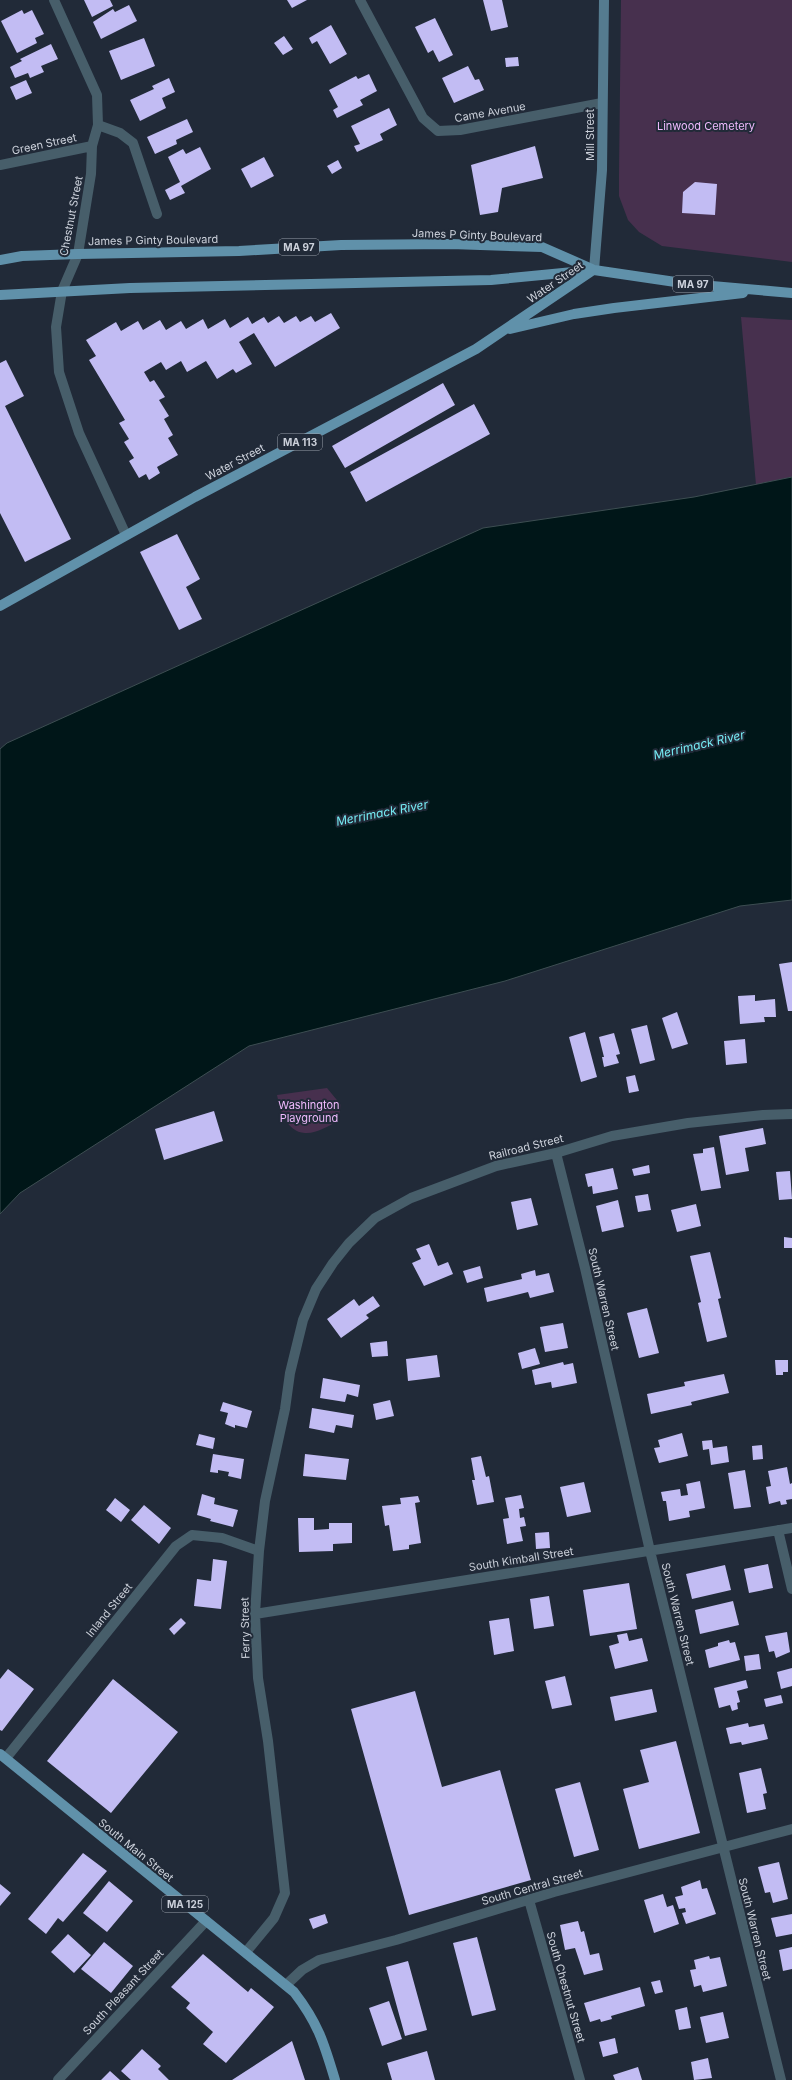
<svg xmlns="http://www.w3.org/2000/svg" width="792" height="2080" font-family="Inter,sans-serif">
	<rect width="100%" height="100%" fill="#212a38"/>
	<path fill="#47304e" d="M 621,0 L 792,0 L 792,262 L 662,246 L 639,232 L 628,220 L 619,196 L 619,174 Z
		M 741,317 L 792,320 L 792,477 L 756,485 Z
		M 327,1088 L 341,1105 L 338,1121 C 328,1126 316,1134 305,1133 C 286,1132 280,1109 277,1095 Z"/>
	<path fill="#001618" stroke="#3d4e52" d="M 792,477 L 792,900 L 740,906 L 505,981 L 249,1046 L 20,1193 L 0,1214 L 0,749 L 7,743 L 483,528 L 694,497 Z"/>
	<path fill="#c2bcf3" d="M 84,0 L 110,0 L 113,6 L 92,17 Z
		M 287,0 L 307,0 L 292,8 Z
		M 483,0 L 502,0 L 508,27 L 491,31 Z
		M 129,5 L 137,21 L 101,39 L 93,22 L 113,9 L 115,12 Z
		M 22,10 L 24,14 L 32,10 L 44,34 L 35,38 L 37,43 L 17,53 L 1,21 Z
		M 435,18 L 453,55 L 439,62 L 433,50 L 428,53 L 415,27 Z
		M 331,25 L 347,54 L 330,64 L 317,41 L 312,44 L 309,38 Z
		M 284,36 L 293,49 L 283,55 L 274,43 Z
		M 144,38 L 155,66 L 121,80 L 109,51 Z
		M 51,44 L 58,59 L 41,66 L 44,72 L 30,78 L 28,73 L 15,78 L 10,67 L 22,61 L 20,59 Z
		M 518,57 L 519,66 L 506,67 L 505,58 Z
		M 468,66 L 475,80 L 479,79 L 484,90 L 454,103 L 442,78 Z
		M 369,74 L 377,91 L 360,100 L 363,105 L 337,118 L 333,110 L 338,107 L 329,90 L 356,76 L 358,79 Z
		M 169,78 L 175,92 L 162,98 L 166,108 L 140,121 L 130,100 L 154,89 L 152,86 Z
		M 26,80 L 32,93 L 16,100 L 10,87 Z
		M 389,108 L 397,125 L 380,134 L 383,140 L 357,152 L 354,146 L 360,144 L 351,126 Z
		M 187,119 L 193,132 L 176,140 L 177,144 L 155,154 L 147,137 Z
		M 535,146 L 543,178 L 502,188 L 498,212 L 480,215 L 471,165 Z
		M 200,147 L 211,169 L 181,186 L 185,193 L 170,200 L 165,190 L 180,182 L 168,157 L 183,149 L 186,154 Z
		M 264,157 L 274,176 L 251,188 L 241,169 Z
		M 338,160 L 342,168 L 332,174 L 327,166 Z
		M 695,182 L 717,184 L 715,215 L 682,213 L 683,192 Z
		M 331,313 L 340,328 L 275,367 L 254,333 L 239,342 L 252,364 L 236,373 L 233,369 L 217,379 L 206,361 L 187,372 L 181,361 L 166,370 L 161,362 L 144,372 L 150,382 L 154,380 L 165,397 L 159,400 L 169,416 L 164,419 L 173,435 L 168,438 L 178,455 L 157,467 L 160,473 L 149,480 L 146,474 L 139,478 L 129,461 L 134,458 L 124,442 L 129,439 L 119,423 L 125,420 L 89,360 L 96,356 L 86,340 L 116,322 L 121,331 L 138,321 L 143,330 L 160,320 L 166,330 L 181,321 L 186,329 L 203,319 L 208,329 L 225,319 L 230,328 L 248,317 L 252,324 L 264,317 L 268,323 L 279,316 L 284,323 L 296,316 L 300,322 L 311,316 L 315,322 Z
		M 6,360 L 24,396 L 5,406 L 71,539 L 25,562 L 0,513 L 0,363 Z
		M 443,383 L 455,405 L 345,468 L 332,446 Z
		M 474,404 L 490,434 L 366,502 L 350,472 Z
		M 177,534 L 200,579 L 186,587 L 202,619 L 179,630 L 140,552 Z
		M 792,962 L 792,1011 L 788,1011 L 779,964 Z
		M 755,995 L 755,1001 L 775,999 L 776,1017 L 764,1017 L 765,1022 L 740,1024 L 738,996 Z
		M 677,1012 L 688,1044 L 672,1049 L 662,1018 Z
		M 647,1025 L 655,1060 L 640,1064 L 631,1029 Z
		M 585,1032 L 597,1077 L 581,1082 L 569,1037 Z
		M 614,1033 L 620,1054 L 616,1055 L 619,1063 L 604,1067 L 602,1057 L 604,1057 L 599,1037 Z
		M 745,1039 L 747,1063 L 726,1065 L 724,1041 Z
		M 635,1075 L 639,1091 L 629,1093 L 626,1077 Z
		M 214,1111 L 223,1141 L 164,1160 L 155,1129 Z
		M 763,1128 L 766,1144 L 745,1148 L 749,1171 L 726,1175 L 719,1136 Z
		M 714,1147 L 721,1188 L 701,1191 L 693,1154 L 703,1153 L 703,1149 Z
		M 649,1165 L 650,1173 L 634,1176 L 632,1169 Z
		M 613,1168 L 618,1189 L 593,1194 L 592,1186 L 588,1187 L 585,1174 Z
		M 790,1171 L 792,1199 L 779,1200 L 776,1172 Z
		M 648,1194 L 651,1210 L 638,1212 L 635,1196 Z
		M 531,1198 L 538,1225 L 517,1230 L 511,1202 Z
		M 618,1200 L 624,1227 L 602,1232 L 596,1206 Z
		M 696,1204 L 701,1226 L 677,1232 L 671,1210 Z
		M 784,1237 L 792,1238 L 792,1248 L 784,1248 Z
		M 429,1244 L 438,1266 L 448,1262 L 453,1274 L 424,1286 L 412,1263 L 421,1259 L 416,1249 Z
		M 710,1252 L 721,1298 L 718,1299 L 727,1337 L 707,1342 L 698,1303 L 701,1302 L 690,1256 Z
		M 480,1266 L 483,1278 L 467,1283 L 463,1271 Z
		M 535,1270 L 536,1276 L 549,1273 L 554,1292 L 530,1298 L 528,1292 L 487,1302 L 484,1288 L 522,1279 L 521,1274 Z
		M 373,1296 L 380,1306 L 366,1315 L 369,1318 L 341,1338 L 327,1319 L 354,1299 L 359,1306 Z
		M 647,1308 L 659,1353 L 639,1358 L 627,1313 Z
		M 563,1323 L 568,1348 L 545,1352 L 540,1327 Z
		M 387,1341 L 388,1356 L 372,1357 L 370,1343 Z
		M 535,1348 L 540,1364 L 522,1369 L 518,1353 Z
		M 437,1355 L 440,1377 L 408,1381 L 406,1359 Z
		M 775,1360 L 788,1360 L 788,1372 L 783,1372 L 783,1375 L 776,1375 Z
		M 563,1362 L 564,1365 L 573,1363 L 577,1383 L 552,1388 L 551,1382 L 535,1385 L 532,1370 Z
		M 724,1374 L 729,1393 L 691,1402 L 692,1405 L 651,1414 L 647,1394 L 685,1386 L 684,1382 Z
		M 323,1378 L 360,1385 L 358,1397 L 347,1394 L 345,1402 L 320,1398 Z
		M 390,1400 L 394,1416 L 376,1420 L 373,1404 Z
		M 223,1402 L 252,1411 L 247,1428 L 235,1425 L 235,1428 L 225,1424 L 228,1413 L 220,1411 Z
		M 312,1408 L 354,1415 L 352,1428 L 336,1425 L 334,1433 L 309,1428 Z
		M 682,1433 L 688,1456 L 659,1463 L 654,1448 L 660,1447 L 658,1440 Z
		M 199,1434 L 215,1438 L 213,1449 L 196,1445 Z
		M 712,1440 L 713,1448 L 727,1446 L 729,1462 L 711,1465 L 709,1449 L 703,1450 L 702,1441 Z
		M 762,1445 L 763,1459 L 753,1460 L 752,1446 Z
		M 213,1454 L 244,1459 L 241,1479 L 228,1476 L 229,1472 L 218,1470 L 218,1473 L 210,1472 Z
		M 305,1454 L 349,1459 L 346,1480 L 303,1476 Z
		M 481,1456 L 486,1477 L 489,1476 L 494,1502 L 477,1505 L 472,1480 L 475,1480 L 471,1458 Z
		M 787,1467 L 790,1484 L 792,1483 L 792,1499 L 786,1500 L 787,1504 L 781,1505 L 780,1501 L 769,1504 L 766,1487 L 771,1486 L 768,1471 Z
		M 745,1470 L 751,1507 L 734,1509 L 728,1473 Z
		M 700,1481 L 705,1508 L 689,1511 L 690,1517 L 669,1521 L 666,1501 L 663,1501 L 661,1492 L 680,1489 L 681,1496 L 688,1495 L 686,1484 Z
		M 584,1482 L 591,1512 L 567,1517 L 560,1487 Z
		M 202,1494 L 215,1498 L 214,1504 L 238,1510 L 233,1527 L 210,1521 L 211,1519 L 197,1515 Z
		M 521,1495 L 524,1508 L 519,1509 L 520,1518 L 524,1517 L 526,1526 L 520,1527 L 523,1541 L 507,1544 L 503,1519 L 509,1518 L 505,1498 Z
		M 418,1496 L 420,1502 L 415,1503 L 421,1543 L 409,1545 L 409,1549 L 393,1551 L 389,1525 L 385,1526 L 382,1506 L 401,1504 L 400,1498 Z
		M 115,1498 L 130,1510 L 121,1522 L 106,1510 Z
		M 144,1505 L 171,1528 L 159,1544 L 131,1520 Z
		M 298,1518 L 314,1518 L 314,1530 L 329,1529 L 329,1523 L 352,1523 L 352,1543 L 333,1544 L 333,1551 L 299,1552 Z
		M 549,1532 L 550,1548 L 536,1549 L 535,1533 Z
		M 213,1559 L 227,1561 L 221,1609 L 194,1606 L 197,1579 L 211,1581 Z
		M 768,1564 L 773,1588 L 749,1593 L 744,1569 Z
		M 725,1565 L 731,1590 L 692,1599 L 686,1574 Z
		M 629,1583 L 637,1629 L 590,1636 L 583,1590 Z
		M 549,1596 L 554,1626 L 534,1629 L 530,1599 Z
		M 733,1601 L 739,1625 L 700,1634 L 695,1610 Z
		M 181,1618 L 186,1623 L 174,1635 L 169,1629 Z
		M 509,1618 L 514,1651 L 494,1655 L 489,1621 Z
		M 787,1632 L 790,1652 L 776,1658 L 774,1651 L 769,1652 L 765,1636 Z
		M 627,1633 L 629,1641 L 642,1638 L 648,1661 L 615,1669 L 609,1646 L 619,1643 L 617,1635 Z
		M 729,1640 L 730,1643 L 735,1642 L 740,1660 L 709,1668 L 705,1650 L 718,1646 L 718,1643 Z
		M 759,1654 L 761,1669 L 746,1671 L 744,1656 Z
		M 792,1668 L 792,1686 L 781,1689 L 777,1672 Z
		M 8,1669 L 34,1689 L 2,1731 L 0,1730 L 0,1679 Z
		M 565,1676 L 572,1705 L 552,1709 L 545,1681 Z
		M 113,1679 L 178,1732 L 111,1813 L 47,1761 Z
		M 746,1680 L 748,1688 L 737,1691 L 740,1702 L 737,1703 L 738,1709 L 732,1711 L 730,1705 L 719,1708 L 714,1688 Z
		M 652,1689 L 657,1712 L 615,1721 L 610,1697 Z
		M 415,1691 L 442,1787 L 500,1770 L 531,1880 L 409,1915 L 351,1709 Z
		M 781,1695 L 783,1703 L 766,1707 L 764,1699 Z
		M 748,1723 L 749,1727 L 764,1724 L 768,1739 L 742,1745 L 741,1742 L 730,1744 L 726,1728 Z
		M 676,1741 L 700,1833 L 639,1849 L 623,1789 L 649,1782 L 640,1750 Z
		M 761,1768 L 767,1793 L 763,1794 L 766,1809 L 747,1813 L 739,1773 Z
		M 580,1782 L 599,1850 L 574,1857 L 555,1789 Z
		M 83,1853 L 107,1871 L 63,1922 L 58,1918 L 46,1934 L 28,1919 Z
		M 779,1862 L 788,1899 L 773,1903 L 770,1892 L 765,1893 L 758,1867 Z
		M 700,1880 L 702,1889 L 707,1888 L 716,1914 L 686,1924 L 682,1913 L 686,1912 L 685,1908 L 679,1909 L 675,1897 L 683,1895 L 681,1887 Z
		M 109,1881 L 133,1901 L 107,1932 L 83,1913 Z
		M 0,1884 L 11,1893 L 0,1906 Z
		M 663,1894 L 667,1907 L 673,1905 L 679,1924 L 654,1933 L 644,1900 Z
		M 325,1914 L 328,1923 L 313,1929 L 309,1919 Z
		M 792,1914 L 792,1934 L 776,1937 L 771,1918 Z
		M 578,1921 L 581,1932 L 584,1931 L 590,1955 L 599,1953 L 603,1970 L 584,1975 L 575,1948 L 565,1950 L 560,1925 Z
		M 68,1934 L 91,1955 L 74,1973 L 51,1952 Z
		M 477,1937 L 496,2010 L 472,2016 L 453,1943 Z
		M 104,1942 L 133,1966 L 111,1993 L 81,1969 Z
		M 792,1947 L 792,1969 L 783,1971 L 779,1950 Z
		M 203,1954 L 248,1992 L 251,1988 L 274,2007 L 226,2063 L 203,2044 L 213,2032 L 186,2008 L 190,2003 L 171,1987 Z
		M 709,1956 L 710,1959 L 720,1957 L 727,1986 L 703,1992 L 701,1985 L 694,1987 L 690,1970 L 696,1969 L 694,1960 Z
		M 408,1961 L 427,2030 L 405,2036 L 386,1967 Z
		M 660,1980 L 663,1992 L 655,1994 L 651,1982 Z
		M 640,1987 L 645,2006 L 611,2016 L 612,2019 L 601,2022 L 600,2019 L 590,2022 L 584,2003 Z
		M 389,2001 L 402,2039 L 382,2046 L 369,2008 Z
		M 687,2007 L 691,2028 L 679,2030 L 675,2010 Z
		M 723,2012 L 729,2038 L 706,2043 L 700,2017 Z
		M 615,2038 L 618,2053 L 603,2057 L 599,2042 Z
		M 292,2041 L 305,2080 L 232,2080 Z
		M 142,2049 L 161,2066 L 158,2069 L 169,2080 L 131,2080 L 121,2071 Z
		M 427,2051 L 435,2080 L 392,2080 L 387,2063 Z
		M 708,2058 L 712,2078 L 694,2080 L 691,2062 Z
		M 638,2067 L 642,2080 L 615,2080 L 613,2075 Z
		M 110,2071 L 120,2080 L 101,2080 Z"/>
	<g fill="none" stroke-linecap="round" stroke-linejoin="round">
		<path stroke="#475e6a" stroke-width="10" d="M 54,0 L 97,95 L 98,125 L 92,146 L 91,174 L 78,254 L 62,291 L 56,327 L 59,372 L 79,433 L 126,535
			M 360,0 L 423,118 L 438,131 L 460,130 L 602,103
			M 98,125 L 120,133 L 133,143 L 157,214
			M 0,165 L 92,146
			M 556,1153 L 585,1268 L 650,1551 L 781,2080
			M 778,1530 L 792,1589
			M 255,1614 L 792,1528
			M 6,1758 L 176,1546 L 192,1535 L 222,1538 L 259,1551
			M 529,1900 L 580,2080
			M 246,1952 L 274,1918 L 285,1893 L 268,1741 L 258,1678 L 255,1614 L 259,1551 L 265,1501 L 285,1409 L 290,1373 L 303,1320 L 316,1289 L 333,1263 L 349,1243 L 375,1218 L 411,1198 L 496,1166 L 556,1153 L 612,1136 L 688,1123 L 763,1115 L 792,1114
			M 286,1985 L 302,1970 L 319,1960 L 396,1940 L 554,1892 L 792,1829
			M 58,2080 L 206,1921"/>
		<path stroke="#557b8f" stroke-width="10" d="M 594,270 L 602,170 L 604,0"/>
		<path stroke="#6091aa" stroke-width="10" d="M 0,260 L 22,256 L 78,254 L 239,251 L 341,245 L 451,244 L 542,247 L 592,269
			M 0,295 L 130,288 L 491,280 L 594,270 L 689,284 L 792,293
			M 510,329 L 574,314 L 614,308 L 743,293
			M 0,606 L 195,497 L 476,349 L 593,270
			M 0,1754 L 294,1992 C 318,2023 324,2043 335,2080"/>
	</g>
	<g text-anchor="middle" stroke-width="4" stroke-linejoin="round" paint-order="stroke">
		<g fill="#212a38" stroke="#999faa" stroke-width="1">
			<rect x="279" y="239" width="40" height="16" rx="3"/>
			<rect x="673" y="276" width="40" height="16" rx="3"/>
			<rect x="278" y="434" width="44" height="16" rx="3"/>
			<rect x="162" y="1896" width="46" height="16" rx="3"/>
		</g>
		<g font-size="10" font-weight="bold" fill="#ccd1db">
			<text x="299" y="251">MA 97</text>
			<text x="693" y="288">MA 97</text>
			<text x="300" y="446">MA 113</text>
			<text x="185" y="1908">MA 125</text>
		</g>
		<g font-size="11" fill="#ccd1db" stroke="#212a38">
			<text transform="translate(490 112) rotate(-10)" y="4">Came Avenue</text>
			<text transform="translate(590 135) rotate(-90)" y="4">Mill Street</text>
			<text transform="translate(44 144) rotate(-12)" y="4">Green Street</text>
			<text transform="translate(71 216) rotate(-79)" y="4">Chestnut Street</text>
			<text transform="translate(477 235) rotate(2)" y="4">James P Ginty Boulevard</text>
			<text transform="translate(153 240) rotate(-1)" y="4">James P Ginty Boulevard</text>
			<text transform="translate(555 282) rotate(-34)" y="4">Water Street</text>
			<text transform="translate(235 462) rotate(-28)" y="4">Water Street</text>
			<text transform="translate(526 1147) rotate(-14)" y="4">Railroad Street</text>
			<text transform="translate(604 1299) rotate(77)" y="4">South Warren Street</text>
			<text transform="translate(521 1559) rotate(-9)" y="4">South Kimball Street</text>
			<text transform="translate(109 1610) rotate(-51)" y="4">Inland Street</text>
			<text transform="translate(678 1614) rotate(76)" y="4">South Warren Street</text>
			<text transform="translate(245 1628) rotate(-91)" y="4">Ferry Street</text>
			<text transform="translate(136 1850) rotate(39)" y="4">South Main Street</text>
			<text transform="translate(532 1887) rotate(-16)" y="4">South Central Street</text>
			<text transform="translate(755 1929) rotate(76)" y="4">South Warren Street</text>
			<text transform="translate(566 1987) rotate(74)" y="4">South Chestnut Street</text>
			<text transform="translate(123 1992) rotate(-47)" y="4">South Pleasant Street</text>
		</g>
		<g font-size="11" fill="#efbafd" stroke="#212a38">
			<text x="706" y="130">Linwood Cemetery</text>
			<text x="309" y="1109">Washington<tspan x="309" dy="13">Playground</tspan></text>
		</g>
		<g font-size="12" font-style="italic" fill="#76ecf5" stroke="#212a38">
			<text transform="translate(699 745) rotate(-13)" y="4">Merrimack River</text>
			<text transform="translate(382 813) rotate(-11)" y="4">Merrimack River</text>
		</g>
	</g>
</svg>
